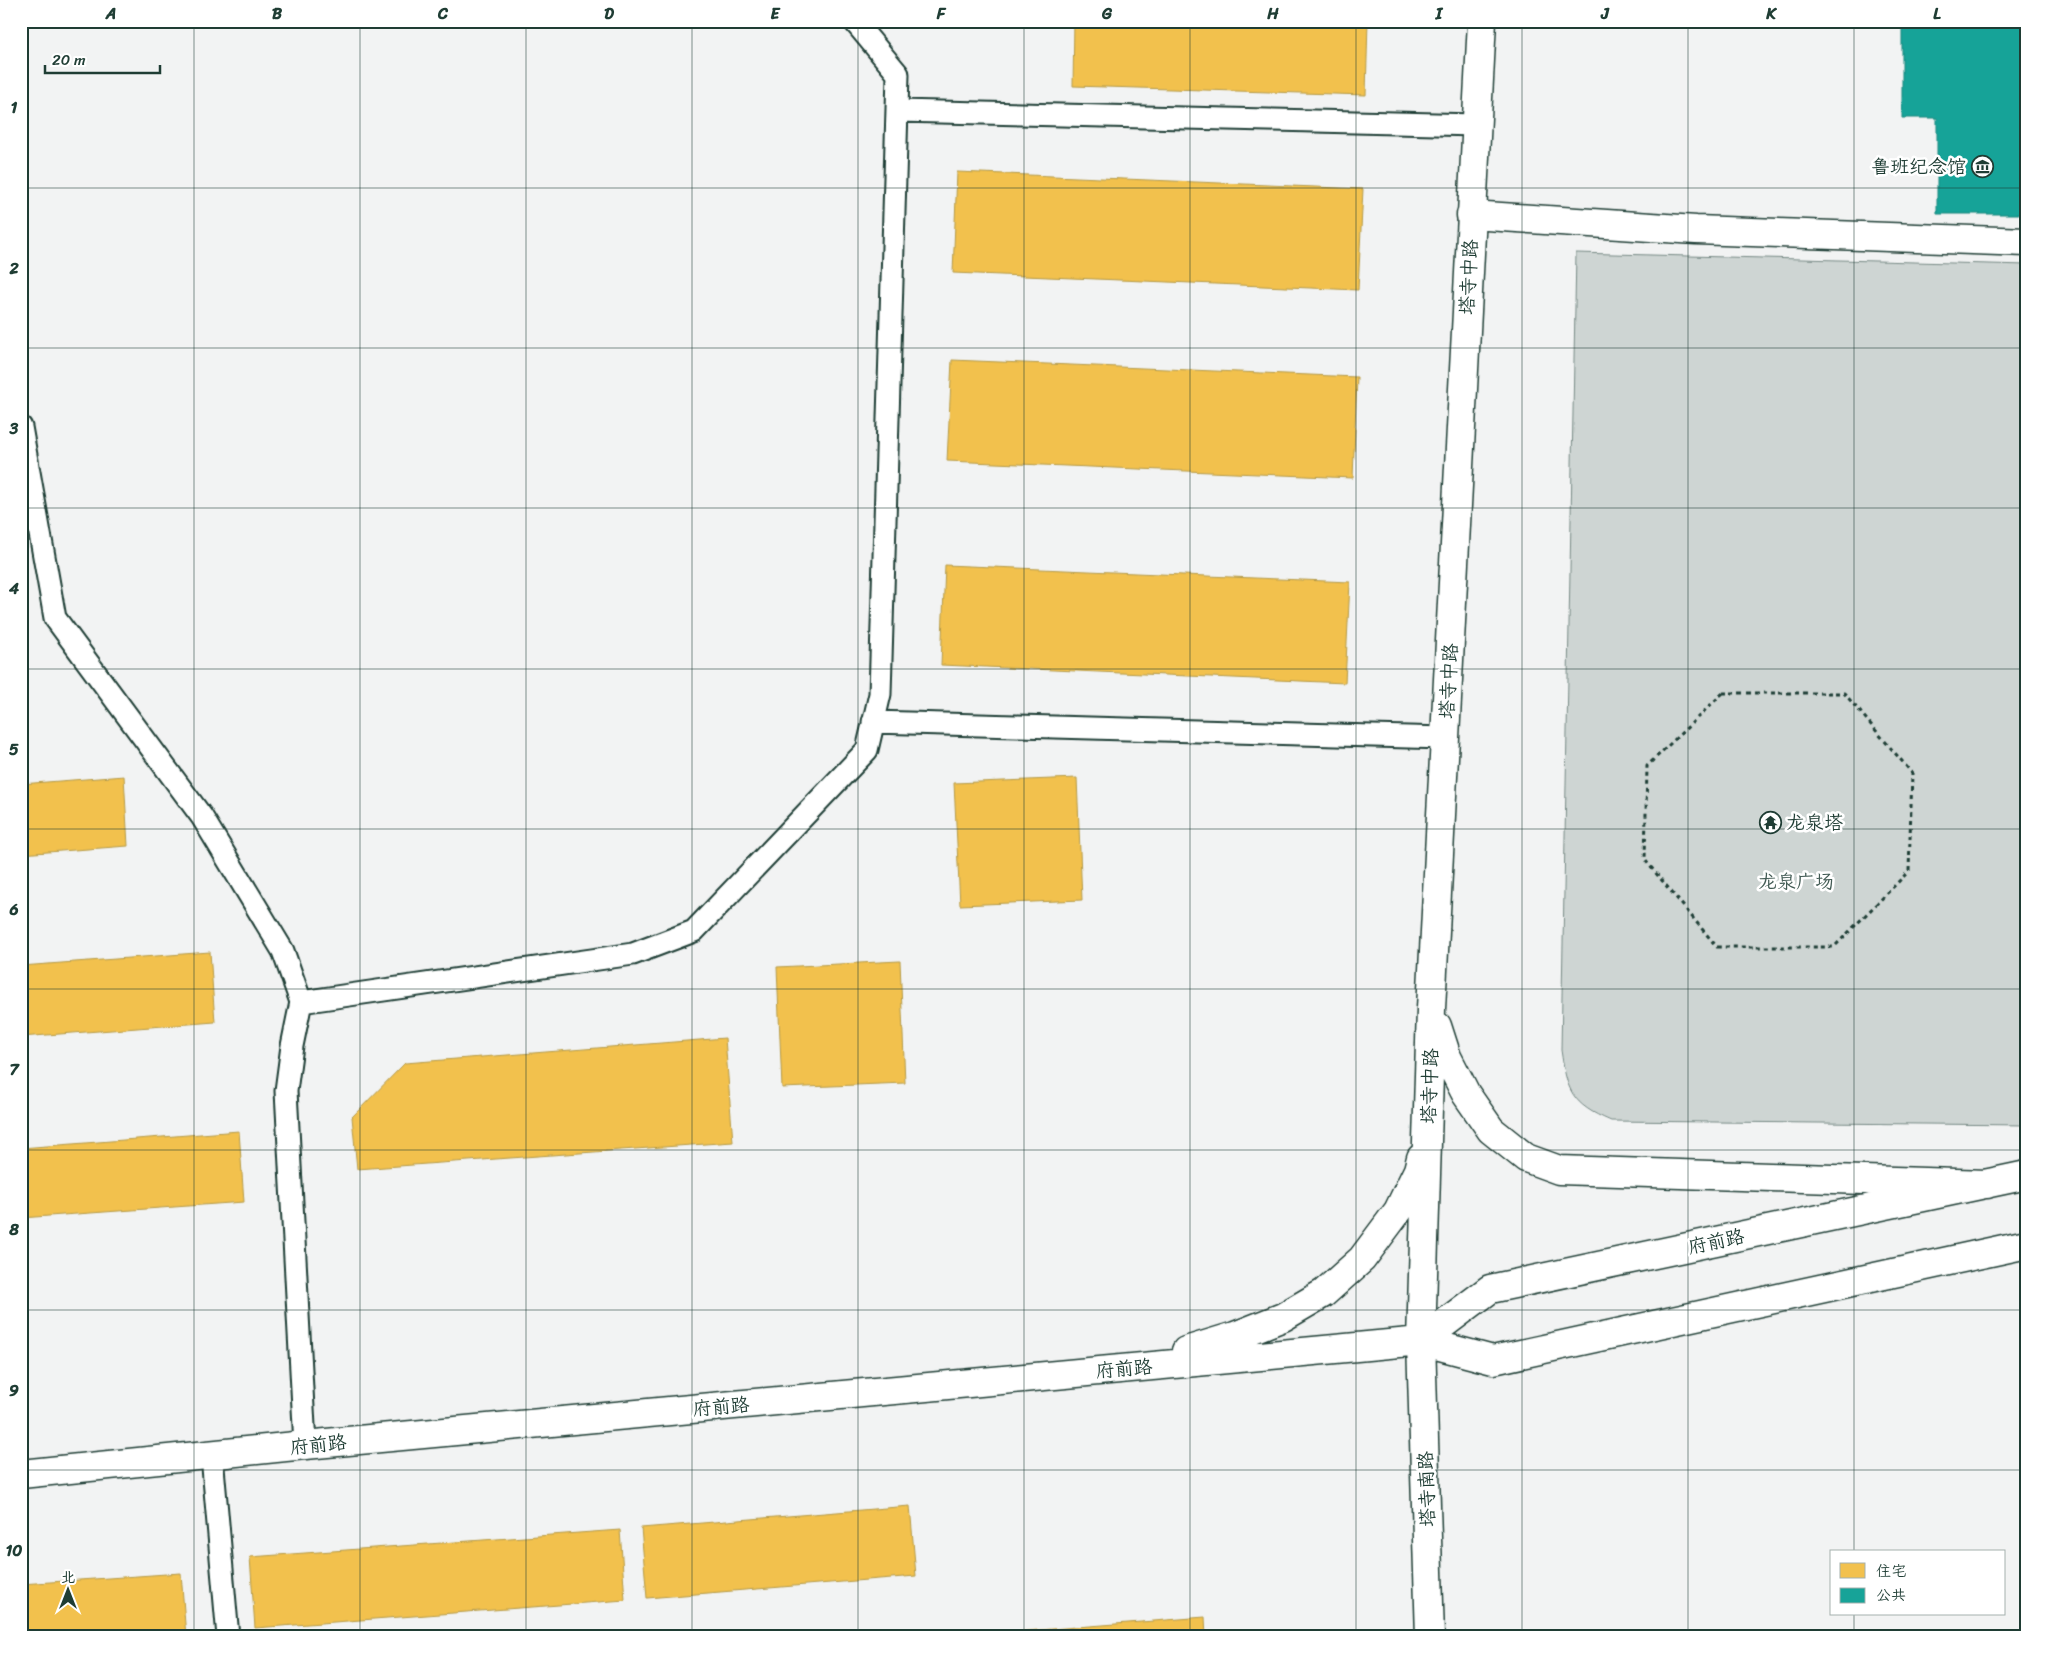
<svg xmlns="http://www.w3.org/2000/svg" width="2048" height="1658" font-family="Sriracha,'LXGW WenKai TC',sans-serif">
	<rect width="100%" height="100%" fill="#f2f3f3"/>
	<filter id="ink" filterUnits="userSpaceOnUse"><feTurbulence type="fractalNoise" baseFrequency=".02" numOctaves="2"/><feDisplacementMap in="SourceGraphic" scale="10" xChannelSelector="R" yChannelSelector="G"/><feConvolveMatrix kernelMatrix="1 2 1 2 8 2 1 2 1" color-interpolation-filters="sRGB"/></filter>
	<g filter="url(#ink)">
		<path fill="#ced5d3" stroke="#768984" d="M 1576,253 L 2027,265 L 2027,1125 L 1611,1121 C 1571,1104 1567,1091 1561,1050 Z"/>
		<path fill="#f2c14e" stroke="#b39946" d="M 1074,21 L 1368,21 L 1366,95 L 1073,86 Z
			M 957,172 L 1363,189 L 1358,290 L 953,273 Z
			M 952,360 L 1357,377 L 1353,478 L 947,461 Z
			M 945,565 L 1350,582 L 1345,683 L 941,665 Z
			M 124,776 L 128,846 L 21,854 L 21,784 Z
			M 1077,778 L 1082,900 L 960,905 L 954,783 Z
			M 210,952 L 215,1022 L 21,1037 L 21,966 Z
			M 900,961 L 905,1083 L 782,1088 L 777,967 Z
			M 725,1038 L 733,1142 L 357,1169 L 352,1117 L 405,1063 Z
			M 239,1131 L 244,1202 L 21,1218 L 21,1148 Z
			M 910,1506 L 916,1576 L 647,1598 L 641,1528 Z
			M 620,1530 L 625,1600 L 255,1628 L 250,1557 Z
			M 181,1573 L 186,1637 L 21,1637 L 21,1584 Z
			M 1205,1617 L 1206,1637 L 949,1637 Z"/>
		<path fill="#17a398" stroke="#19847a" d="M 1902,21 L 2027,21 L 2027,214 L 1937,214 L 1937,118 L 1902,118 Z"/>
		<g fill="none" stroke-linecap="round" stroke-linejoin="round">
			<defs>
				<path id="service" d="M 898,111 L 1476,125
					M 21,427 L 55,618 L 202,817 L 283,951 L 301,1002
					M 873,722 L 1445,738
					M 305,1445 L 286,1091 L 292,1046 L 301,1002 L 633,954 L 694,931 L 867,750 L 880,694 L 898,74 L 854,21
					M 212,1456 L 228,1637"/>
				<path id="minor" d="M 1471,215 L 1696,230 L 2027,242"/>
				<path id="secondary" d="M 1437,1026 L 1447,1057 L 1466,1094 L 1491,1130 L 1526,1158 L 1559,1170 L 1987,1184
					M 1421,1341 L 1490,1289 L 2027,1175
					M 1186,1351 L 1235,1336 L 1283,1317 L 1324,1293 L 1362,1259 L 1398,1211 L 1418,1170 L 1421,1158
					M 21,1474 L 305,1445 L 1421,1341 L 1493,1360 L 2027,1244
					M 1430,1637 L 1421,1341 L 1431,1009 L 1482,21"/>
			</defs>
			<use href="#service" stroke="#1f3d34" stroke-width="25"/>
			<use href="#minor" stroke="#1f3d34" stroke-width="31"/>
			<use href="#secondary" stroke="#1f3d34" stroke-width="31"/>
			<path stroke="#1f3d34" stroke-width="3" stroke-dasharray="4 4" stroke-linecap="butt" d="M 1723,693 L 1844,693 L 1912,773 L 1909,871 L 1834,947 L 1717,947 L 1645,860 L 1647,766 Z"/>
			<use href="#service" stroke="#fff" stroke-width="21"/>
			<use href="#minor" stroke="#fff" stroke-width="28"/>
			<use href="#secondary" stroke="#fff" stroke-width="28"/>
		</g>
	</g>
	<path fill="none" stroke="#1f3d34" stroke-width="1" stroke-opacity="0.55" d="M 194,21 L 194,1637M 360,21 L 360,1637M 526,21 L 526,1637M 692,21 L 692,1637M 858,21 L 858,1637M 1024,21 L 1024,1637M 1190,21 L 1190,1637M 1356,21 L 1356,1637M 1522,21 L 1522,1637M 1688,21 L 1688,1637M 1854,21 L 1854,1552M 21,188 L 2027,188M 21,348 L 2027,348M 21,508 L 2027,508M 21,669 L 2027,669M 21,829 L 2027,829M 21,989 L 2027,989M 21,1150 L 2027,1150M 21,1310 L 2027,1310M 21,1470 L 2027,1470M 1854,1614 L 1854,1637"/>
	<defs>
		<symbol id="museum-ring" viewBox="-11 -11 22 22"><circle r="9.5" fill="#fff" stroke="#1f3d34" stroke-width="1.5"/><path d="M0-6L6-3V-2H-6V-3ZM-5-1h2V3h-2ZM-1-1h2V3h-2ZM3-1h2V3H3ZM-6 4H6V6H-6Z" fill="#1f3d34"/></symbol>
		<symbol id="temple-ring" viewBox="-11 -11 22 22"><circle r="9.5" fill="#fff" stroke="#1f3d34" stroke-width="1.5"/><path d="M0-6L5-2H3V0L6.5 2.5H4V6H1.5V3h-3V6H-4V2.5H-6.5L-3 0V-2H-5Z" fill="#1f3d34"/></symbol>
	</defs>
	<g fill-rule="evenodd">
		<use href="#museum-ring" x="1970" y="154" width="25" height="25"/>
		<use href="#temple-ring" x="1758" y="810" width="25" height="25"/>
	</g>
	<g text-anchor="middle" stroke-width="5" stroke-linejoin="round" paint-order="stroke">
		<g font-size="19" fill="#1f3d34" stroke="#fff" text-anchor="end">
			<text x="1966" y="173">鲁班纪念馆</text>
			<text x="1786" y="829" text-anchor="start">龙泉塔</text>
		</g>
		<g font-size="19" fill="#1f3d34" stroke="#fff">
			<text transform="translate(1468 277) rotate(-87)" y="7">塔寺中路</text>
			<text transform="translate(1448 681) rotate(-87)" y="7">塔寺中路</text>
			<text transform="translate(1429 1086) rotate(-88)" y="7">塔寺中路</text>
			<text transform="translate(1716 1241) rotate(-12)" y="7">府前路</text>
			<text transform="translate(1124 1368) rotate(-5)" y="7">府前路</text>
			<text transform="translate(721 1406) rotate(-5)" y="7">府前路</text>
			<text transform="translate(318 1444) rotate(-6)" y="7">府前路</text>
			<text transform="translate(1426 1489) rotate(-92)" y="7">塔寺南路</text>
		</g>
		<g font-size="19" fill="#425b54" stroke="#fff">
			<text x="1796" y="888">龙泉广场</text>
		</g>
	</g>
	<rect width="2048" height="1658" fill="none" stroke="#fff" stroke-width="55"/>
	<rect x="1830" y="1550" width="175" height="65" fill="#ffffff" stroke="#a5b1ae"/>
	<rect x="1840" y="1563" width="25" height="15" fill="#f2c14e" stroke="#a5b1ae"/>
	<text x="1876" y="1576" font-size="15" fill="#1f3d34">住宅</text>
	<rect x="1840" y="1588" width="25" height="15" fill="#17a398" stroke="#a5b1ae"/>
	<text x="1876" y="1600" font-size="15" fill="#1f3d34">公共</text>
	<g transform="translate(68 1590)" stroke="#ffffff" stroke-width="4" paint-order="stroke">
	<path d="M0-4L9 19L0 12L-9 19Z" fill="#1f3d34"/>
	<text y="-8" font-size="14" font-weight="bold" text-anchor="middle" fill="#1f3d34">北</text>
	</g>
	<path d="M45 65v8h115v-8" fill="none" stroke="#1f3d34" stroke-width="2.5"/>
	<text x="52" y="65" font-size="15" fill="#1f3d34" stroke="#ffffff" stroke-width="4" paint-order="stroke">20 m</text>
	<rect x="28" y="28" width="1992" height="1602" fill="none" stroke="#1f3d34" stroke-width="2"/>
	<g font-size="16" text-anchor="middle" font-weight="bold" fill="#1f3d34">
		<text x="111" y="19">A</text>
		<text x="277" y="19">B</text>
		<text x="443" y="19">C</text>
		<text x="609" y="19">D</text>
		<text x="775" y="19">E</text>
		<text x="941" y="19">F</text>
		<text x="1107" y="19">G</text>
		<text x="1273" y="19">H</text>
		<text x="1439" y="19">I</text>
		<text x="1605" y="19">J</text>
		<text x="1771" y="19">K</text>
		<text x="1937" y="19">L</text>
		<text x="14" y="113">1</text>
		<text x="14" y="274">2</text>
		<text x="14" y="434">3</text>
		<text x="14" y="594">4</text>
		<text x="14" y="755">5</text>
		<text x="14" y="915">6</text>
		<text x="14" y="1075">7</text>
		<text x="14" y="1235">8</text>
		<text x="14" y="1396">9</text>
		<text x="14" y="1556">10</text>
	</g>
</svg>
